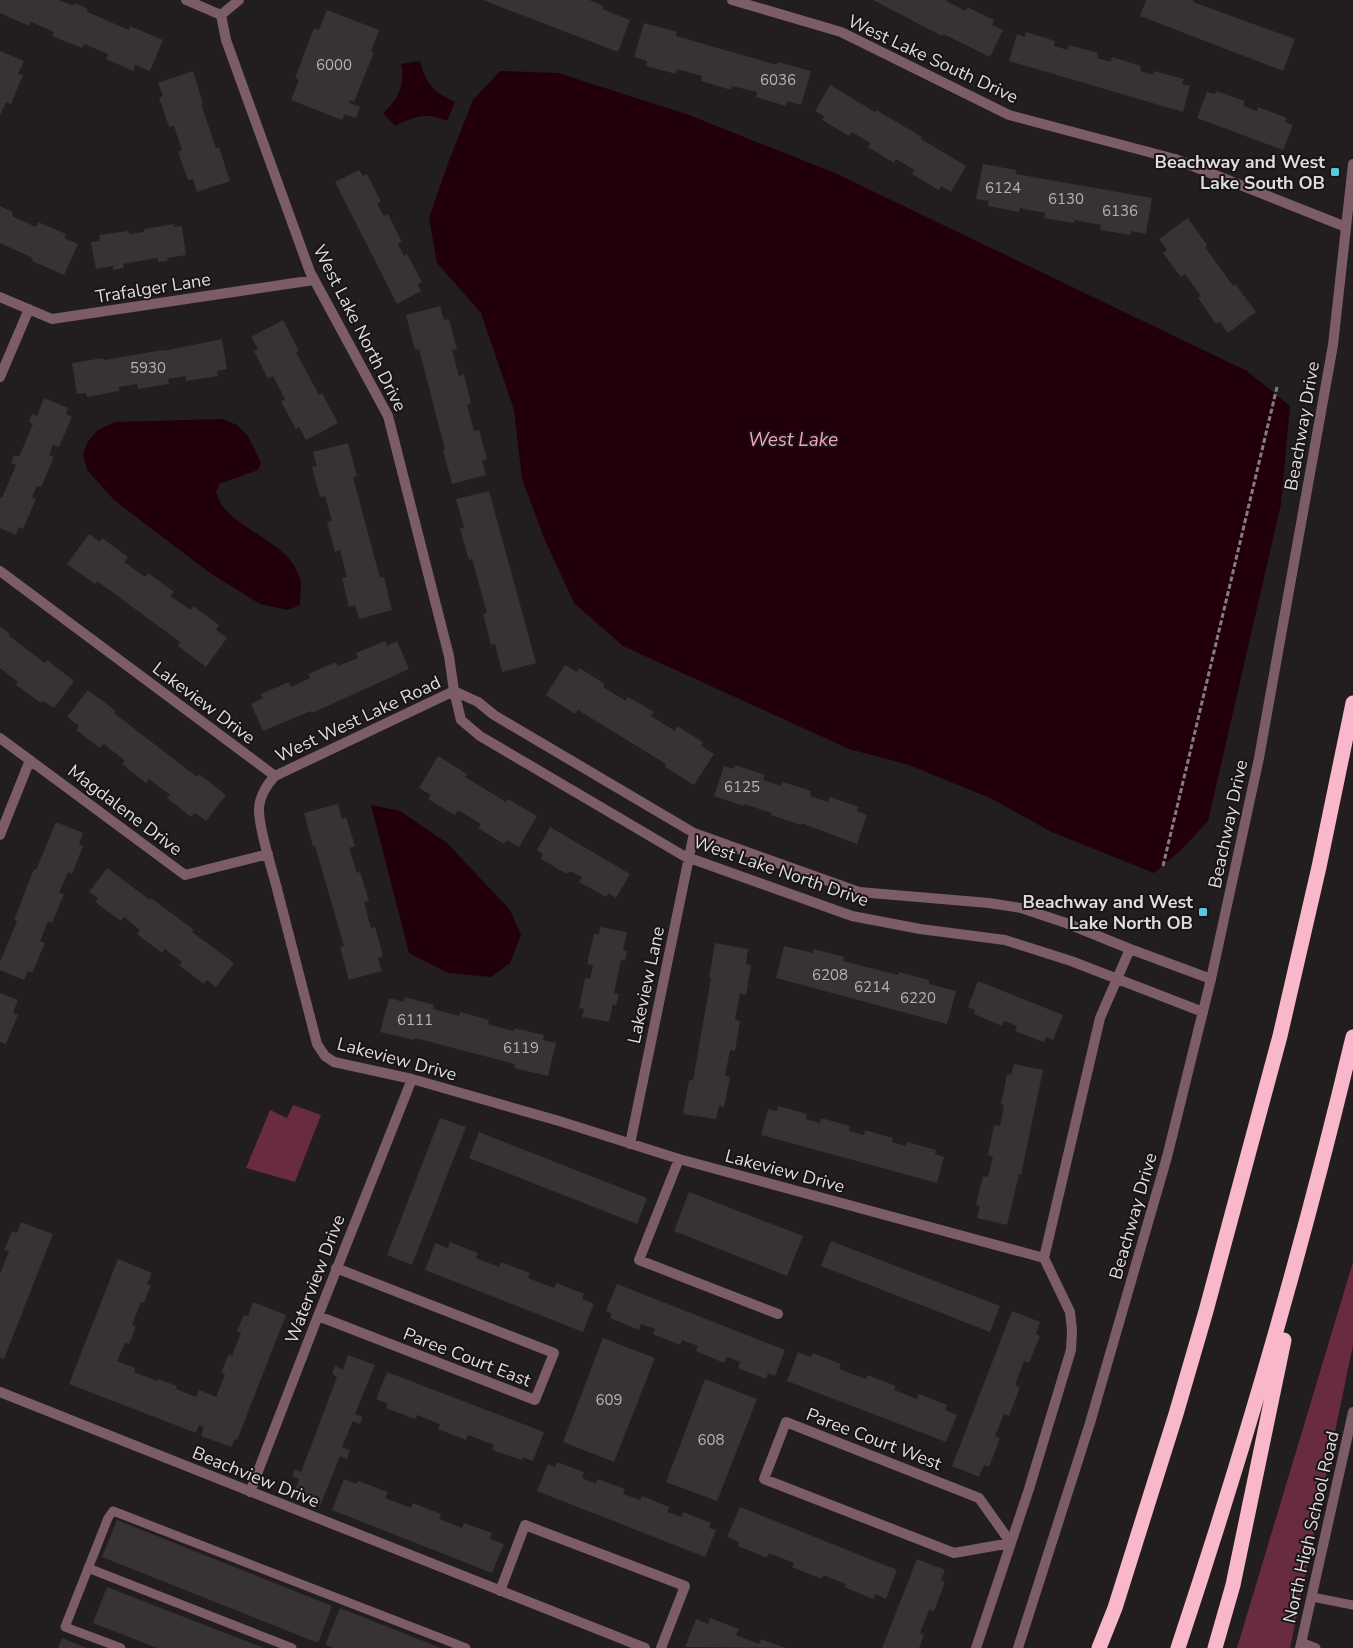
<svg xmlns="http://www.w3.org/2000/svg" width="1353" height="1648" font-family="'Nunito Sans',sans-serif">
	<rect width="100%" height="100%" fill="#221d1e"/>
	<path fill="#692b41" d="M 293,1105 L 321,1115 L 295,1182 L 246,1168 L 270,1110 L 287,1118 Z
		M 1353,1262 L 1353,1345 L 1290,1648 L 1237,1648 Z"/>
	<path fill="#22000a" d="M 420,61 C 426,84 434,92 455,102 L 447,121 C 426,112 415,116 395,126 L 383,113 C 398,100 406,84 401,64 Z
		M 500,71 L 558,73 L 689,115 L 837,174 L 1247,371 L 1290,406 L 1281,504 L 1208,821 L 1181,850 L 1154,873 L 1052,832 L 990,798 L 909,765 L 849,749 L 623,646 L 574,603 L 544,538 L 522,479 L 514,410 L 481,313 L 437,263 L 429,218 L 448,163 L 473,100 Z
		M 222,419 L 237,425 L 248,436 L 261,463 L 258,470 L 219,484 L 216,493 C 218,497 220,503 223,507 C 245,533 289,544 300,578 C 302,586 300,597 300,605 L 288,610 L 260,604 L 210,573 L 115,501 L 87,470 L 83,454 L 88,441 L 98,430 L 115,422 Z
		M 371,805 L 400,811 L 447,843 L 510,910 L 521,935 L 510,963 L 491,977 L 448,973 L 409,953 Z"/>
	<path fill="#373233" d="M 0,0 L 59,0 L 74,6 L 75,3 L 88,9 L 87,12 L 129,30 L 130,26 L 163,40 L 150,71 L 135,65 L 133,71 L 106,59 L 108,54 L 84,44 L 82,48 L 52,36 L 54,32 L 31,22 L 29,26 L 0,13 Z
		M 483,0 L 589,0 L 604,6 L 602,9 L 630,20 L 618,52 Z
		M 873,0 L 947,0 L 946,1 L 966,11 L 967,7 L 994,20 L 992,25 L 1003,30 L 990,57 L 943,34 L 942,36 Z
		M 1146,0 L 1194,0 L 1193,2 L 1295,39 L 1283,71 L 1140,16 Z
		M 327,10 L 379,30 L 371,51 L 374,52 L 354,102 L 350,100 L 349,103 L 360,107 L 356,118 L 345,114 L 342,120 L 291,100 L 299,80 L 295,78 L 314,28 L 319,30 Z
		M 644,23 L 677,32 L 676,36 L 777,65 L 778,62 L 811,71 L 801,105 L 787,101 L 786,106 L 756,97 L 757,92 L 732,86 L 731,90 L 701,81 L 702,76 L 677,69 L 676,74 L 646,66 L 647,61 L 634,57 Z
		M 1026,32 L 1055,41 L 1054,46 L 1068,50 L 1069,45 L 1098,53 L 1097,58 L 1111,62 L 1112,57 L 1141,66 L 1140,71 L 1153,75 L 1154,71 L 1184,79 L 1182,84 L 1190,86 L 1183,112 L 1009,61 L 1017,34 L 1025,37 Z
		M 0,51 L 24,61 L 18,74 L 23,75 L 11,104 L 6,102 L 0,116 Z
		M 193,71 L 203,103 L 201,104 L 216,148 L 219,147 L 230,181 L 197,192 L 193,179 L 188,180 L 178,152 L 182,150 L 174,126 L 169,127 L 159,97 L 163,96 L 158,83 Z
		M 830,85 L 875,112 L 876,110 L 922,137 L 921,139 L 966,166 L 951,192 L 941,186 L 939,190 L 912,174 L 914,170 L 896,159 L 894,163 L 868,147 L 870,143 L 852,132 L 849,136 L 822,120 L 824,116 L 815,111 Z
		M 1216,91 L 1245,101 L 1243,106 L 1257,111 L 1258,107 L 1287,118 L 1285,122 L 1293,125 L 1283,150 L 1197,118 L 1207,92 L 1215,94 Z
		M 983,164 L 1016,170 L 1016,174 L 1152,198 L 1146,234 L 1131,231 L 1131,235 L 1100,230 L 1101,225 L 1075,220 L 1074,223 L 1044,218 L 1045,213 L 1020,208 L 1019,212 L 988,206 L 989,201 L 976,199 Z
		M 359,170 L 363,176 L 367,174 L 381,202 L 377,204 L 384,216 L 388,214 L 402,242 L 398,244 L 404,256 L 407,254 L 422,282 L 418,284 L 421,291 L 397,304 L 335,182 Z
		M 0,206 L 13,212 L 12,216 L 36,227 L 38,222 L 66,234 L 64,238 L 78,244 L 64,275 L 32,261 L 33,258 L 0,243 Z
		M 1188,218 L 1207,245 L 1205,247 L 1233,286 L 1235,284 L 1256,312 L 1228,333 L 1220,322 L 1216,324 L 1198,298 L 1201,296 L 1185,274 L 1181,277 L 1163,253 L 1167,250 L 1159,239 Z
		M 174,224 L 174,227 L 182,226 L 186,255 L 167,258 L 168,261 L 158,262 L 158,258 L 123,264 L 124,268 L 113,270 L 113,266 L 96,269 L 91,242 L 100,241 L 99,235 L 129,231 L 129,234 L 144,232 L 144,229 Z
		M 440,306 L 444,320 L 449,319 L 457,349 L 452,350 L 459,376 L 464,374 L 471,404 L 467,405 L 474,431 L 479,430 L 487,459 L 482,461 L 486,475 L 452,484 L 443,450 L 445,450 L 419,349 L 415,350 L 406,315 Z
		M 283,320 L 299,351 L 296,352 L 319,395 L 322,393 L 338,423 L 306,440 L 299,427 L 296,429 L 281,402 L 285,399 L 273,376 L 268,379 L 254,351 L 258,349 L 251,337 Z
		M 222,339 L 227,369 L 217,371 L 218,376 L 186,381 L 186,376 L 168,379 L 169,384 L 138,389 L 137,384 L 119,387 L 119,391 L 87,397 L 86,393 L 77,394 L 72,363 L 103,358 L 104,360 L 163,350 L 163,351 Z
		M 44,398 L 68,408 L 66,414 L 72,417 L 59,447 L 53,445 L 49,455 L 54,457 L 41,487 L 37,486 L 32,497 L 36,499 L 23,529 L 19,527 L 16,535 L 0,528 L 0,497 L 2,498 L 16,465 L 11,463 L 14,455 L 19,457 L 33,424 L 29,422 L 32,414 L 37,416 Z
		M 348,443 L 357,476 L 353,477 L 380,578 L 384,577 L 392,610 L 359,619 L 355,605 L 349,607 L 342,578 L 347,577 L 340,550 L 335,552 L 327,522 L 332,521 L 325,496 L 320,497 L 312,467 L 317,466 L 313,452 Z
		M 489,491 L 536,663 L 502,672 L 495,644 L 491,645 L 483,614 L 487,613 L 472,559 L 469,560 L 460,529 L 464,527 L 456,499 Z
		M 89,534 L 100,542 L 102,538 L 128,557 L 124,562 L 145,577 L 148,573 L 174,592 L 170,596 L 191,610 L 193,606 L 219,625 L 216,630 L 227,638 L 206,667 L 178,646 L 180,642 L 97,581 L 95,584 L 67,564 Z
		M 0,626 L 10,634 L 9,636 L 45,663 L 47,660 L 74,681 L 54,708 L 43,701 L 41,703 L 16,685 L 18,682 L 0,668 Z
		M 385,641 L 387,646 L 397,641 L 409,669 L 312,713 L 311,711 L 263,731 L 251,704 L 263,698 L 261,694 L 289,682 L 291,687 L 310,678 L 308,674 L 336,662 L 338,666 L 358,658 L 356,653 Z
		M 565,665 L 577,672 L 579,668 L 605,684 L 603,687 L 626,701 L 628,697 L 654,712 L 651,716 L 675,731 L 677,726 L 703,742 L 701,746 L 714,754 L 694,785 L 665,767 L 666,764 L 578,710 L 575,714 L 546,695 Z
		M 88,690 L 116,711 L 114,713 L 197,777 L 199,774 L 226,795 L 206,821 L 195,813 L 191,817 L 167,798 L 170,795 L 149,779 L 146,783 L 122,764 L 125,761 L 104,744 L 100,748 L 76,730 L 79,726 L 67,717 Z
		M 438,756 L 467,774 L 465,777 L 506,802 L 508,799 L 537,816 L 519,847 L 507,840 L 504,844 L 478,828 L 481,824 L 458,810 L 455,815 L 428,799 L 431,795 L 419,788 Z
		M 735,765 L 765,775 L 763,780 L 781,786 L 783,782 L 811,791 L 810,796 L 828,802 L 830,797 L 859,807 L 857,811 L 867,815 L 857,844 L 801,823 L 801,825 L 771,815 L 772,813 L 744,804 L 743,806 L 714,796 L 724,766 L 734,769 Z
		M 338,804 L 342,819 L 346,817 L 355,846 L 349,848 L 357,873 L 360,872 L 369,901 L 364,902 L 371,928 L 375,927 L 383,956 L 378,958 L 382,971 L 349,980 L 340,947 L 344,946 L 315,846 L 313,847 L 304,813 Z
		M 56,822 L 83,833 L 79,844 L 83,846 L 72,874 L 68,872 L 59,893 L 64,894 L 52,923 L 48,921 L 40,941 L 45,943 L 32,973 L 28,971 L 24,980 L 0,970 L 0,962 L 17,921 L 14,920 L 34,869 L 36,870 Z
		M 550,827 L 630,874 L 616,898 L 608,893 L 606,897 L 579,882 L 582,877 L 570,871 L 567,874 L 541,859 L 543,854 L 537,850 Z
		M 107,868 L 150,900 L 151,898 L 194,930 L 192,932 L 234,963 L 216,987 L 207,980 L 204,984 L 179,965 L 182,962 L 165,949 L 162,953 L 137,934 L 140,930 L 124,917 L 121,921 L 95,902 L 98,898 L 89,892 Z
		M 600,927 L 627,932 L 623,950 L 627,951 L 625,961 L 621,960 L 614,993 L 619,994 L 616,1005 L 613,1004 L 609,1022 L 582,1017 L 584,1009 L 579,1008 L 585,978 L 590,979 L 593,965 L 587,964 L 594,934 L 599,935 Z
		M 715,943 L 748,949 L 746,964 L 751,965 L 746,995 L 740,993 L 735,1020 L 740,1021 L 735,1051 L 730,1050 L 725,1076 L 730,1077 L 724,1107 L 719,1106 L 716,1119 L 683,1114 L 689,1080 L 693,1080 L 711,978 L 709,978 Z
		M 784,946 L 813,953 L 814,949 L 844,957 L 843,961 L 898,975 L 899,972 L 929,980 L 929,984 L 956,991 L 947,1024 L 776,978 Z
		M 978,981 L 1063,1015 L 1053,1040 L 1046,1037 L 1044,1042 L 1015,1031 L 1017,1026 L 1004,1021 L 1002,1026 L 974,1014 L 975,1010 L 968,1007 Z
		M 0,993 L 18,1000 L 13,1013 L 18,1015 L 6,1044 L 0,1042 Z
		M 405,997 L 434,1005 L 433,1009 L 459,1016 L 460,1012 L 489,1020 L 488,1024 L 513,1031 L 514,1028 L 544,1035 L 543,1040 L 556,1043 L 548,1076 L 514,1068 L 515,1064 L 415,1038 L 414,1040 L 380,1032 L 389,998 L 404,1002 Z
		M 1014,1064 L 1043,1070 L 1021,1175 L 1019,1174 L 1007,1225 L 977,1218 L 980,1206 L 976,1205 L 983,1176 L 988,1177 L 993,1156 L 988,1155 L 994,1125 L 1000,1126 L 1004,1105 L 1001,1104 L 1007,1074 L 1011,1075 Z
		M 778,1106 L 807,1114 L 806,1119 L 820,1123 L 821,1118 L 850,1126 L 849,1131 L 864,1135 L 865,1130 L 893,1138 L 892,1142 L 906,1146 L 907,1142 L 936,1150 L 935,1154 L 944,1157 L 937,1183 L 761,1135 L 768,1109 L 777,1111 Z
		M 440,1118 L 466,1127 L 412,1265 L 387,1255 Z
		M 479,1132 L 647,1198 L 637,1224 L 469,1158 Z
		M 689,1192 L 803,1236 L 787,1276 L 674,1231 Z
		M 21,1222 L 53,1234 L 4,1359 L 0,1358 L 0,1274 L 9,1251 L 4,1250 L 12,1231 L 17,1233 Z
		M 831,1241 L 1000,1306 L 990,1332 L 821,1266 Z
		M 450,1242 L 478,1253 L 476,1258 L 499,1267 L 501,1262 L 530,1273 L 528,1278 L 554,1288 L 557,1283 L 584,1294 L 582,1299 L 594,1304 L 583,1332 L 425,1270 L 435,1243 L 448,1248 Z
		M 118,1259 L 152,1273 L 147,1284 L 151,1285 L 144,1303 L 141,1302 L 132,1325 L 136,1327 L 129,1344 L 125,1343 L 117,1361 L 135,1368 L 134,1372 L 157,1381 L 158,1379 L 177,1386 L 176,1389 L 196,1397 L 199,1390 L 216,1397 L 225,1374 L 221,1373 L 229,1354 L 232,1356 L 241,1333 L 237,1331 L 244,1315 L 248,1316 L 253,1302 L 286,1315 L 237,1440 L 235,1439 L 231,1447 L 201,1436 L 204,1427 L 199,1425 L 196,1433 L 69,1384 Z
		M 617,1284 L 785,1350 L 775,1376 L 768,1373 L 766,1379 L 738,1368 L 740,1362 L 727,1357 L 724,1363 L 696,1351 L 698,1346 L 682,1340 L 680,1345 L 653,1334 L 655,1329 L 641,1324 L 639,1330 L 610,1318 L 612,1314 L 606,1311 Z
		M 1012,1311 L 1040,1322 L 1036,1334 L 1040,1336 L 1029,1363 L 1024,1361 L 1015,1385 L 1020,1387 L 1009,1416 L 1004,1414 L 995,1436 L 1000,1438 L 989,1467 L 984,1465 L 979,1477 L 952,1466 Z
		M 603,1338 L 655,1358 L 614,1462 L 563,1442 Z
		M 798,1352 L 811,1357 L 813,1353 L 841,1364 L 839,1369 L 866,1379 L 867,1375 L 896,1386 L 894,1390 L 917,1399 L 919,1394 L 947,1405 L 945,1410 L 957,1415 L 946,1442 L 787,1381 Z
		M 348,1355 L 375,1365 L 355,1414 L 363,1417 L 360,1424 L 353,1421 L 342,1447 L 350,1450 L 347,1459 L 340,1456 L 320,1506 L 293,1496 L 299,1479 L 292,1476 L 295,1469 L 301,1472 L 337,1377 L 332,1374 L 335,1366 L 343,1370 Z
		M 387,1372 L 544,1432 L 533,1461 L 523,1457 L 522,1460 L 492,1450 L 494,1445 L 468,1435 L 466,1440 L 438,1429 L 440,1424 L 417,1415 L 415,1419 L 386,1408 L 388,1404 L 376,1399 Z
		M 705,1379 L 757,1399 L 717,1501 L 666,1482 Z
		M 557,1462 L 584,1472 L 582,1478 L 596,1484 L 597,1479 L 625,1489 L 623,1494 L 640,1500 L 642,1496 L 669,1507 L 668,1512 L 681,1517 L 683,1512 L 711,1523 L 709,1528 L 716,1530 L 705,1557 L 537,1491 L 548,1464 L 555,1467 Z
		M 344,1479 L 356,1484 L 358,1481 L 388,1492 L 385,1498 L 411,1508 L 413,1503 L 441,1514 L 439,1519 L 462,1528 L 464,1523 L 492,1533 L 490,1539 L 504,1544 L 492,1573 L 332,1510 Z
		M 740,1507 L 897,1570 L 886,1599 L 875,1594 L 873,1599 L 844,1587 L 846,1584 L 823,1575 L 822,1579 L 792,1567 L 794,1563 L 769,1553 L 767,1558 L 738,1546 L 739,1542 L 727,1537 Z
		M 117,1520 L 332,1606 L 318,1643 L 102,1557 Z
		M 917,1559 L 945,1570 L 941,1580 L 945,1582 L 934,1611 L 929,1610 L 920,1633 L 924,1635 L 919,1648 L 882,1648 Z
		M 107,1587 L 264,1648 L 157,1648 L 93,1623 Z
		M 340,1608 L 441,1648 L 334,1648 L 325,1645 Z
		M 710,1618 L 739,1629 L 736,1635 L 759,1644 L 761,1639 L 785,1648 L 685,1647 L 696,1619 L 708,1624 Z
		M 62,1638 L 87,1648 L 58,1648 Z"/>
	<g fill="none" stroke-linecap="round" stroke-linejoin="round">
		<path stroke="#827e7f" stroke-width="3" stroke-dasharray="5 2.5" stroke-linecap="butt" d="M 1163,866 L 1277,387"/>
		<path stroke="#7c5c65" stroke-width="9" d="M 88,1568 L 292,1648
			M 1312,1597 L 1353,1605
			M 1301,1642 L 1316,1648
			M 121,1648 L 65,1627 L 108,1518 L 113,1511 L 466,1648"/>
		<path stroke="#7c5c65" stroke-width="10" d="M 186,0 L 221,15
			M 732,0 L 841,32 L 1009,115 L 1175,159 L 1346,227
			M 221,15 L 226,40 L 310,272 L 388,416 L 449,656 L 454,691 L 461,720 L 480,736 L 684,856 L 852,916 L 920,929 L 1005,940 L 1071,961 L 1203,1012
			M 221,15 L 239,0
			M 0,297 L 52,319 L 314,280
			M 0,377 L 29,309
			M 0,571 L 275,776
			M 454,691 L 275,776 C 266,785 259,798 259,810 C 259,830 271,865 276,885 C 290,938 303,991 317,1044 L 325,1056 L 334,1062 L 412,1079 L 559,1121 L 679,1159 L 1044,1258
			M 454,691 L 478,702 L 494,715 L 694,833 L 859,892 L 989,903 L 1021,908 L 1066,923 L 1130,949 L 1211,979
			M 0,738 L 185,875 L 268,854
			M 0,835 L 30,760
			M 630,1144 L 694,833
			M 679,1159 L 639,1260 L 778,1314
			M 318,1316 L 535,1400 L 554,1353 L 336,1268
			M 0,1392 L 645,1648
			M 786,1422 L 979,1498 L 1011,1543 L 954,1553 L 764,1479 Z
			M 250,1492 L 318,1316 L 412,1079
			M 500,1591 L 525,1525 L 685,1586 L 661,1648
			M 976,1648 L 1029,1489 L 1071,1350 L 1072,1330 L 1070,1312 L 1044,1258 L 1100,1018 L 1130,949"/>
		<path stroke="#7c5c65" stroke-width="10" d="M 1018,1648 L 1090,1423 L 1167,1157 L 1211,979 L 1259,758 L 1333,345 L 1353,164
			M 1300,1648 L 1353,1412"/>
		<path stroke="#f8b8ca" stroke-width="15" d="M 1099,1648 L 1115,1608 L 1176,1414 L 1206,1311 L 1280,1036 L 1319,867 L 1353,703
			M 1178,1648 C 1245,1447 1304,1243 1353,1037
			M 1215,1648 L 1233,1585 L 1284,1340"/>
	</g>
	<g fill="#54cade" stroke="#191415" stroke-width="2">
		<rect x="1330" y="167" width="10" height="10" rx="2.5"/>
		<rect x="1198" y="907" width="10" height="10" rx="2.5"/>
	</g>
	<g text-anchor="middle" stroke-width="4" stroke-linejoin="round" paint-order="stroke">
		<g font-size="15" fill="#b5b2b2">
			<text x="334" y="70">6000</text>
			<text x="778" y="85">6036</text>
			<text x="1003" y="193">6124</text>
			<text x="1066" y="204">6130</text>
			<text x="1120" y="216">6136</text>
			<text x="148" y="373">5930</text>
			<text x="742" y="792">6125</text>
			<text x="830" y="980">6208</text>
			<text x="872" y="992">6214</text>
			<text x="918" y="1003">6220</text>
			<text x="415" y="1025">6111</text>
			<text x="521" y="1053">6119</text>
			<text x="609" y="1405">609</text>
			<text x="711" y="1445">608</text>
		</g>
		<g font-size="18" fill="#dfdcdd" stroke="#191415">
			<text transform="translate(933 59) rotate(25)" y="6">West Lake South Drive</text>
			<text transform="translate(153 288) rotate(-9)" y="6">Trafalger Lane</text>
			<text transform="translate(360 328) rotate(63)" y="6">West Lake North Drive</text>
			<text transform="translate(1302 426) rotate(-80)" y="6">Beachway Drive</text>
			<text transform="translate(204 703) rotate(37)" y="6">Lakeview Drive</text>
			<text transform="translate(358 719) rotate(-25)" y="6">West West Lake Road</text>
			<text transform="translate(125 810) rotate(37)" y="6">Magdalene Drive</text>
			<text transform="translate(1228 824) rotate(-78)" y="6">Beachway Drive</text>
			<text transform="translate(781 871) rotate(19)" y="6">West Lake North Drive</text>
			<text transform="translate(646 985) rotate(-78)" y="6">Lakeview Lane</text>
			<text transform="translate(397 1059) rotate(15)" y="6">Lakeview Drive</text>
			<text transform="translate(785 1171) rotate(15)" y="6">Lakeview Drive</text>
			<text transform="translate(1133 1216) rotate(-74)" y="6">Beachway Drive</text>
			<text transform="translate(315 1279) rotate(-69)" y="6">Waterview Drive</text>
			<text transform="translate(467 1357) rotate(21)" y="6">Paree Court East</text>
			<text transform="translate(874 1439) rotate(21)" y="6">Paree Court West</text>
			<text transform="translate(256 1477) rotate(22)" y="6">Beachview Drive</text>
			<text transform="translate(1311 1527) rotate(-77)" y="6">North High School Road</text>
		</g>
		<g font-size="18" font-weight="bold" fill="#dfdcdd" stroke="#191415" text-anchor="end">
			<text x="1325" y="168">Beachway and West<tspan x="1325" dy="21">Lake South OB</tspan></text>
			<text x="1193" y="908">Beachway and West<tspan x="1193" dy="21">Lake North OB</tspan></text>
		</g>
		<g font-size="19" font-style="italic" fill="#f5a3bb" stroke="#191415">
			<text x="793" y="446">West Lake</text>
		</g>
	</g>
</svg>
